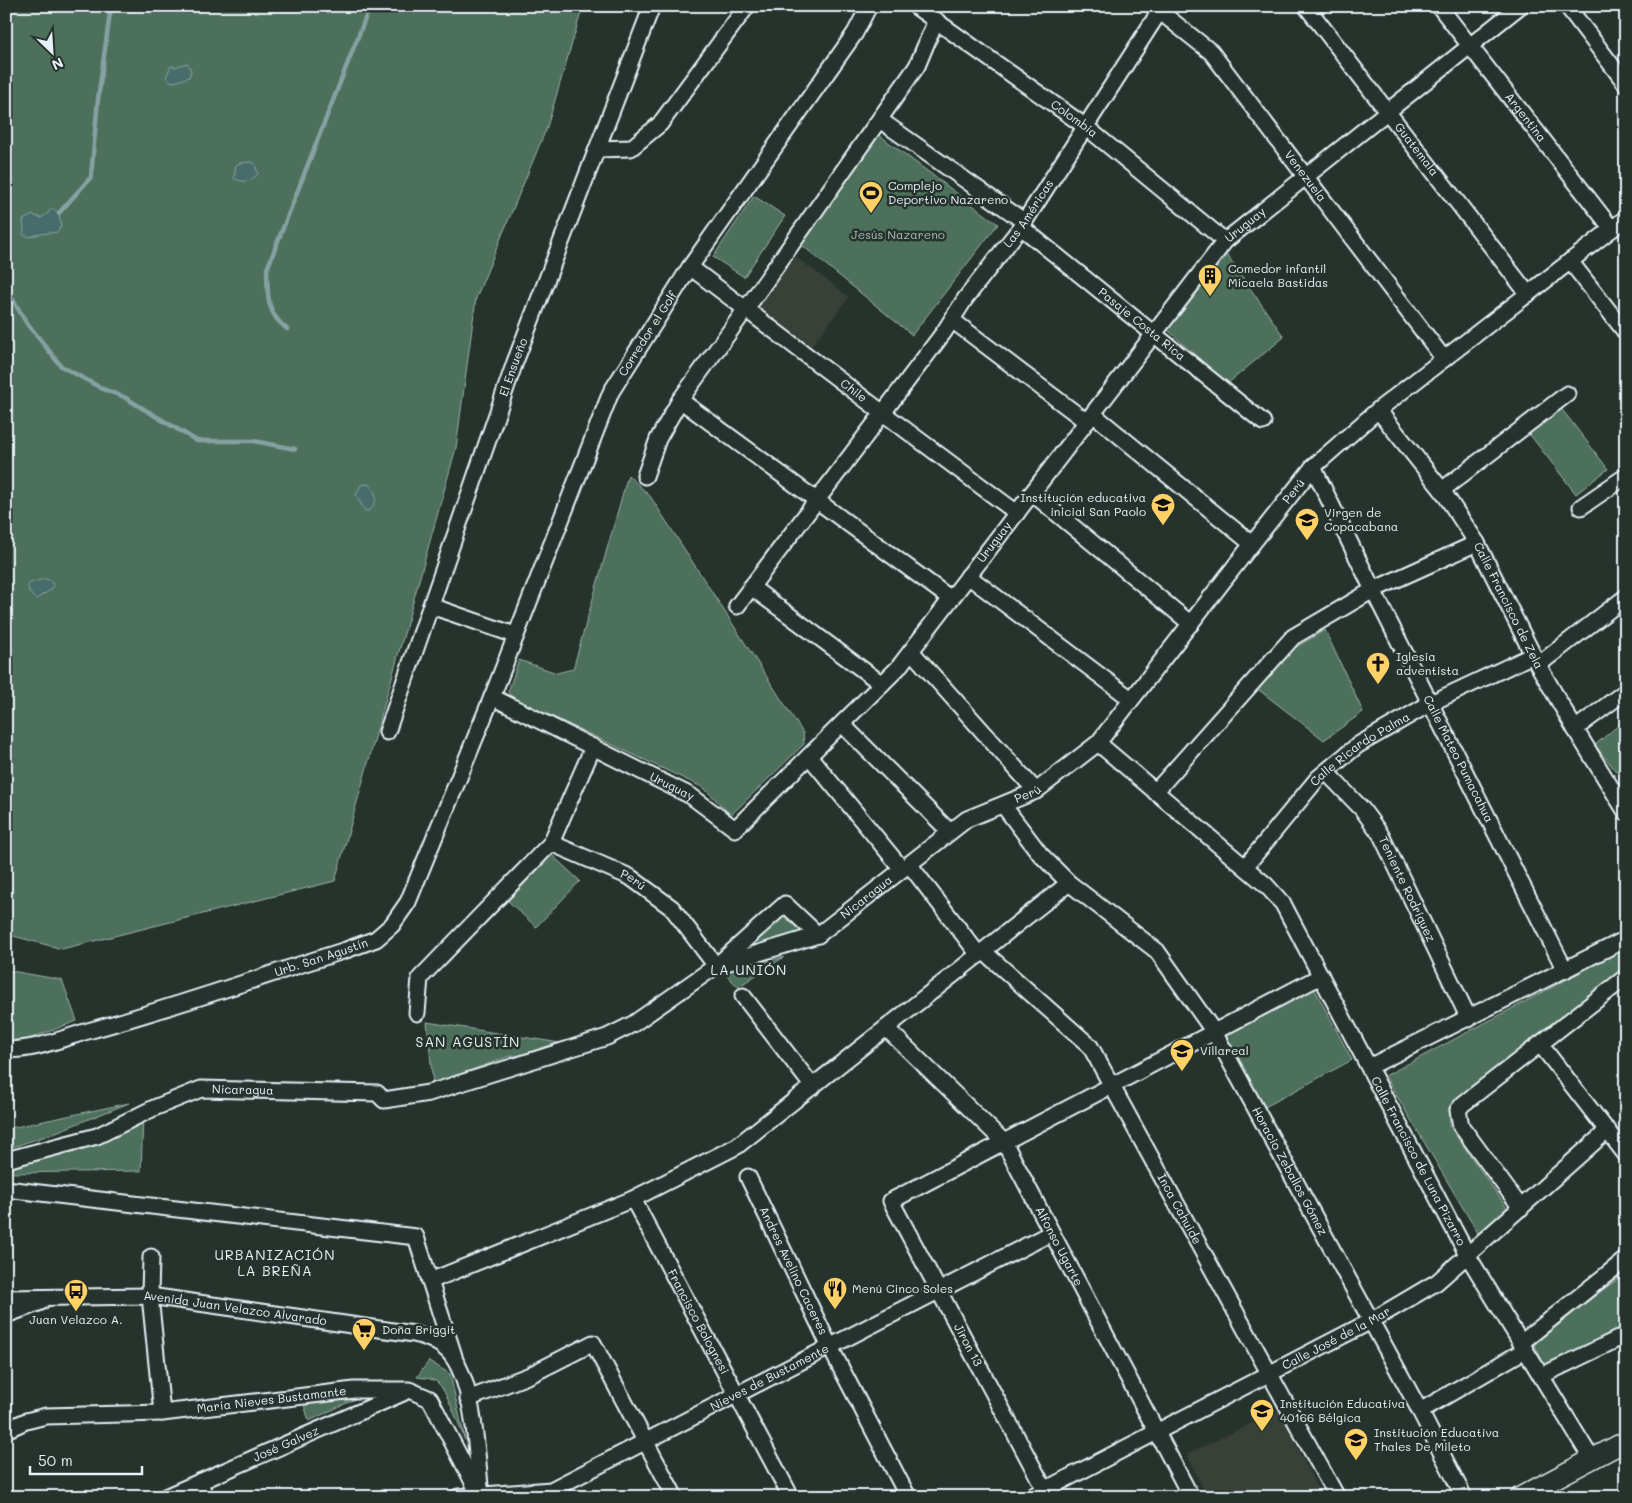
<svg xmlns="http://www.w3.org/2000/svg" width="1632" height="1503" font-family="Mali,sans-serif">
	<rect width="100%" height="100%" fill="#26332d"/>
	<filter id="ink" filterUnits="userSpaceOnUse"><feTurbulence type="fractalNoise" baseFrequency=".02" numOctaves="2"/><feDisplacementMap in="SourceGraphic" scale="10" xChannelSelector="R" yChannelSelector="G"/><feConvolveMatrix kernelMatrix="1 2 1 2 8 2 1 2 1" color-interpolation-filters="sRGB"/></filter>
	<g filter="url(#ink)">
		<path fill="#393f37" d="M 795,256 L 849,297 L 810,348 L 756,307 Z
			M 1280,1410 L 1321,1497 L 1207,1497 L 1187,1454 Z"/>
		<path fill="#4e705b" stroke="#9bb0aa" d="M 6,6 L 583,6 L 547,127 L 476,298 L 456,448 L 335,881 L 62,949 L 6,934 Z
			M 879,135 L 998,224 L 912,335 L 798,242 Z
			M 754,196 L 785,216 L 744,277 L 713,257 Z
			M 1227,255 L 1284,337 L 1227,384 L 1168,330 Z
			M 1560,407 L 1608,469 L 1576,494 L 1527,431 Z
			M 628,475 L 650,496 L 803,733 L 804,744 L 731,815 L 704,788 L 513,698 L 508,692 L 519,660 L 557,673 L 573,669 Z
			M 1325,630 L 1363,712 L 1324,740 L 1255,687 L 1283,655 Z
			M 1626,719 L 1626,784 L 1595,745 Z
			M 552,855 L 580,881 L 536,927 L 508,901 Z
			M 788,913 L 802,931 L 738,950 Z
			M 1626,948 L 1626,967 L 1449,1107 L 1450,1127 L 1507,1208 L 1479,1235 L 1385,1076 Z
			M 784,957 L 738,987 L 723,971 Z
			M 6,970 L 62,980 L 77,1021 L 15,1044 L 6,1043 Z
			M 1312,984 L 1352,1060 L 1263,1108 L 1226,1036 Z
			M 427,1022 L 579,1046 L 539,1056 L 510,1056 L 433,1084 Z
			M 129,1103 L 46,1136 L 6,1149 L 6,1129 Z
			M 143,1117 L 141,1171 L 6,1173 L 6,1166 Z
			M 1626,1273 L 1626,1326 L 1546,1369 L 1533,1341 Z
			M 429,1361 L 450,1374 L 465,1440 C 460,1428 446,1389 437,1382 C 432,1378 423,1378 417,1377 Z
			M 355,1399 L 309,1421 L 303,1401 Z"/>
		<path fill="#476c6b" stroke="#87a1a3" d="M 187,63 L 191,70 L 189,77 L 175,82 L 170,81 L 166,77 L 171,66 L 175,67 Z
			M 251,162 L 255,164 L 258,174 C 251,181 243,184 234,178 L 236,165 L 241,163 Z
			M 52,208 L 59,213 L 61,225 L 58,232 L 39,234 L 30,237 L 23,235 L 24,228 L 23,220 L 33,215 L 41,218 L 47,214 Z
			M 368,484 C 378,494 378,500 370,510 L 365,511 L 356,495 L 361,485 Z
			M 45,579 L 49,580 L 53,584 L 52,589 L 36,599 L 34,598 L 29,592 L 28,585 L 30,583 Z"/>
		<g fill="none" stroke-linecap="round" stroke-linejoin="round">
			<path stroke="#87a1a3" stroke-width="4.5" d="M 59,213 L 91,177 L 98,99 L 111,6
				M 6,288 L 26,322 L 61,366 L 103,389 L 124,397 L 197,441 L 254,441 L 295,449
				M 287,329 C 265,312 268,295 267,269 L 370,6"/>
			<defs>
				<g id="minor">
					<path id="s1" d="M 915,6 L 1086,127 L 1225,241"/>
					<path id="s2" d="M 1153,6 L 1211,52 L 1444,359"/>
					<path id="s3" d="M 1306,6 L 1528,294"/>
					<path id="s4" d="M 1439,6 L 1612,229"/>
					<path d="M 1567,6 L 1626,84"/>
					<path d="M 880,120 L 1025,222"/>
					<path d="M 597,149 L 631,148 L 660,124 L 747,6"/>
					<path id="s5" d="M 1021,227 L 1263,422"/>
					<path d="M 1570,261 L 1626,333"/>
					<path id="s6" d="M 690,267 L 883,413 L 1017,513"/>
					<path d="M 952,320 L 1087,422"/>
					<path d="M 680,400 L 951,599"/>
					<path id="s7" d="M 1378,410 L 1442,490 L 1477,543 L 1538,665 L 1575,729 L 1626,812"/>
					<path d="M 1093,414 L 1252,544"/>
					<path id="s8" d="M 1313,467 L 1373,590 L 1565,970"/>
					<path d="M 645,476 L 658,439 L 680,400 L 746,309 L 917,66 L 936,20"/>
					<path d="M 1442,490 L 1567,394"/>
					<path d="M 1032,493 L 1191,624"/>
					<path d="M 1581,507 L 1626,476"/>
					<path d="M 968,576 L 1131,699"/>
					<path d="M 751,587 L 882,684"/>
					<path d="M 431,606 L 515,635"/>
					<path id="s9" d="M 737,606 L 944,332 L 965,299 L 1021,227 L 1163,6"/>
					<path d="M 911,651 L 1036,791"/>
					<path d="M 1538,665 L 1626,597"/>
					<path id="s10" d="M 492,697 L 691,796 L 735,829 L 898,668 L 1225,241 L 1520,6"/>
					<path d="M 842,724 L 949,831"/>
					<path d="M 1575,729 L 1626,691"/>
					<path id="s11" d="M 387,732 L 515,362 L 652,6"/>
					<path id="s12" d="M 1098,743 L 1266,885 L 1283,904 L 1468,1256 L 1591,1458"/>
					<path d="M 809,756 L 902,869"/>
					<path id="s13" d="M 1326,772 L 1362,809 L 1381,835 L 1469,1019"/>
					<path d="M 1155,792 L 1293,637 L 1373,590 L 1477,543"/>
					<path id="s14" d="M 1003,805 L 1040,854 L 1069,883 L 1157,951 L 1214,1032 L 1420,1411 L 1464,1497"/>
					<path id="s15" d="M 551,843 L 630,877 L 653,894 L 672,908 L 716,966 L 818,935 L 967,819 L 1036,791 L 1098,743 L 1252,544 L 1313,467 L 1378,410 L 1626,218"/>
					<path d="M 909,864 L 979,955"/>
					<path id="s16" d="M 1245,867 L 1318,778 L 1358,745 L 1431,703 L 1533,655"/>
					<path id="s17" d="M 983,951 L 1090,1046 L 1337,1497"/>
					<path d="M 743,996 L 813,1087"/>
					<path d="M 417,1013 L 420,978 L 551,843 L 593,747"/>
					<path id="s18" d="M 886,1028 L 1004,1142 L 1191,1497"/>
					<path d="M 1540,1044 L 1626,1155"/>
					<path id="s19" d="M 6,1049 C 30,1052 64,1038 88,1031 C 175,1007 260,977 346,950 L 376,939 L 392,925 L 408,902 L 492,697 L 611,392 L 690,267 L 855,33 L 869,6"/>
					<path d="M 1369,1067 L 1626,939"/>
					<path id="s20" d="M 6,1160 L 97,1136 L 154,1108 L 201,1089 L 377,1093 L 384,1100 L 429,1093 L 607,1037 L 633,1024 L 716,966 L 785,904 L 818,935"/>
					<path id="s21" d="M 748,1177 L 830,1347 L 908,1497"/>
					<path d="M 6,1189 L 416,1237 L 454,1356"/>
					<path id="s22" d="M 633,1199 L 791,1497"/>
					<path d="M 1521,1208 L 1461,1126 L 1458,1110 L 1463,1104 L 1626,977"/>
					<path d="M 151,1257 L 150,1296 L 162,1413"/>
					<path d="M 430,1281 L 633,1199 L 737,1146 L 1069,883"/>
					<path id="s23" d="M 6,1298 L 150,1296 L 414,1334 C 427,1337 439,1342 448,1351 C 475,1379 477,1459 481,1497"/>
					<path d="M 6,1315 L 41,1302"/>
					<path d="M 1521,1343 L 1626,1259"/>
					<path d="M 1541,1376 L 1626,1335"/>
					<path d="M 468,1399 L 530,1375 L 593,1343 L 675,1497"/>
					<path d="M 1420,1411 L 1525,1350"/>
					<path id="s24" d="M 6,1430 L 26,1421 L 46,1416 L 162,1413 L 354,1390 L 409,1390 L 430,1399 L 477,1490"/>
					<path d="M 199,1482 L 206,1497"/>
					<path d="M 1045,1490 L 891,1201 L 1321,976"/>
					<path id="s25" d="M 165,1497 L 403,1393"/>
					<path id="s26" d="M 458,1497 L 551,1490 L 1051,1233"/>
					<path id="s27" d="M 1031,1497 L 1371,1321 L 1437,1282 L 1608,1130"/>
				</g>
				<path id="major" d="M 1520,1497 L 1626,1441"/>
			</defs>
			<use href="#minor" stroke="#e8f1f8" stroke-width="19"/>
			<use href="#major" stroke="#e8f1f8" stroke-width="22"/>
			<use href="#minor" stroke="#26332d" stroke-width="15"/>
			<use href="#major" stroke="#26332d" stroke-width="19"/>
		</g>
	</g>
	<defs>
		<symbol id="stadium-pin" viewBox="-11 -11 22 30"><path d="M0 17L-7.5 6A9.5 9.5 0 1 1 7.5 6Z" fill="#ffd166" stroke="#26332d"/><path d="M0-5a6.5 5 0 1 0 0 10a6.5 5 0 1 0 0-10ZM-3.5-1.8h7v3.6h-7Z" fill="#111"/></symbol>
		<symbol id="building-pin" viewBox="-11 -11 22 30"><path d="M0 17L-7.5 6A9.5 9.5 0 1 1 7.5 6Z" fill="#ffd166" stroke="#26332d"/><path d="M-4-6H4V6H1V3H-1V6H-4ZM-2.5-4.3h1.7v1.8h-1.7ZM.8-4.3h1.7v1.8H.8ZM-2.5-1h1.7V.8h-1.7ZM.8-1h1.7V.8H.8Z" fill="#111"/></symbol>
		<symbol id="school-pin" viewBox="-11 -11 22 30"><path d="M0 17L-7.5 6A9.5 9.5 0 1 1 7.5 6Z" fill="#ffd166" stroke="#26332d"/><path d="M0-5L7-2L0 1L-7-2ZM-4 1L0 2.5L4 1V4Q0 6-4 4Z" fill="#111"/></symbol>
		<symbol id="church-pin" viewBox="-11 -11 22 30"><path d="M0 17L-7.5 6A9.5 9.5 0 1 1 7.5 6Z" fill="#ffd166" stroke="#26332d"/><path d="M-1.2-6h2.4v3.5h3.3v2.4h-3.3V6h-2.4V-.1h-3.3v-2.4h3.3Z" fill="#111"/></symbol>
		<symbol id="restaurant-pin" viewBox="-11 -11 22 30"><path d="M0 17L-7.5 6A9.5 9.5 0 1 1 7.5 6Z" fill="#ffd166" stroke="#26332d"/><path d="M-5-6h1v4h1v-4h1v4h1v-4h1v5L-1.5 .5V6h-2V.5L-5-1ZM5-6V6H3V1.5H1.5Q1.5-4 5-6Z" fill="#111"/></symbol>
		<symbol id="bus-pin" viewBox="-11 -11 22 30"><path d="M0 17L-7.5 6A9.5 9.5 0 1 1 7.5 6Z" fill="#ffd166" stroke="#26332d"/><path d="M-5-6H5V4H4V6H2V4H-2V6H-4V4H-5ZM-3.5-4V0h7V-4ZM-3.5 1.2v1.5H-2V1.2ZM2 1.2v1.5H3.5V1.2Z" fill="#111"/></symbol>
		<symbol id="supermarket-pin" viewBox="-11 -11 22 30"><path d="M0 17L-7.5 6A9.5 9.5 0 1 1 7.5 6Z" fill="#ffd166" stroke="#26332d"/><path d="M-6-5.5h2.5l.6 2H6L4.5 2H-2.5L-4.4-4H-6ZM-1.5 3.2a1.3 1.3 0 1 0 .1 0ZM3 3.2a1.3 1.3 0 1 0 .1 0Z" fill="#111"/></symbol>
	</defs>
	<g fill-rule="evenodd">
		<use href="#stadium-pin" x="857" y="179" width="28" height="38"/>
		<use href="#building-pin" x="1196" y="262" width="28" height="38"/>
		<use href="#school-pin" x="1149" y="491" width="28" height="38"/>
		<use href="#school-pin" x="1293" y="506" width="28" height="38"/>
		<use href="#church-pin" x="1364" y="650" width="28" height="38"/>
		<use href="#school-pin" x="1168" y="1037" width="28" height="38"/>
		<use href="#restaurant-pin" x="821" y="1275" width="28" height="38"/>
		<use href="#bus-pin" x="62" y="1277" width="28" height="38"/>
		<use href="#supermarket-pin" x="350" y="1316" width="28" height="38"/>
		<use href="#school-pin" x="1248" y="1397" width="28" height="38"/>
		<use href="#school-pin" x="1342" y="1426" width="28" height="38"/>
	</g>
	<g text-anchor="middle" stroke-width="5" stroke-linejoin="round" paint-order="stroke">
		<g font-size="12" fill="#e8f1f8" stroke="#26332d">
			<text dy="4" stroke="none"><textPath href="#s4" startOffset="141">Argentina</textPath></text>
			<text dy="4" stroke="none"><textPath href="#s1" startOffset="195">Colombia</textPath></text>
			<text dy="4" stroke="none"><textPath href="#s3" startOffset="181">Guatemala</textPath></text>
			<text dy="4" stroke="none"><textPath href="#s2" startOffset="230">Venezuela</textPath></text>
			<text dy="4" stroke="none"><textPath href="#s9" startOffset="489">Las Américas</textPath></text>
			<text dy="4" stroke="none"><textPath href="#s10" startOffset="1070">Uruguay</textPath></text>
			<text dy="4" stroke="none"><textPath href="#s5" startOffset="155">Pasaje Costa Rica</textPath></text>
			<text dy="4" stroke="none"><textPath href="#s19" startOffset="1054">Corredor el Golf</textPath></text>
			<text dy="4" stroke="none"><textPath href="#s11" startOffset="386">El Ensueño</textPath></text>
			<text dy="4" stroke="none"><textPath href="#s6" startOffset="205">Chile</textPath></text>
			<text dy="4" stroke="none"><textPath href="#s15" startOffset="978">Perú</textPath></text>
			<text dy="4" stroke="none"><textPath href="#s10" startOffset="665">Uruguay</textPath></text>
			<text dy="4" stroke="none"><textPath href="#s7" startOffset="236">Calle Francisco de Zela</textPath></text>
			<text dy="4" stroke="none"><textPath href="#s16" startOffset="166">Calle Ricardo Palma</textPath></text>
			<text dy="4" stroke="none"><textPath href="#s8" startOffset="326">Calle Mateo Pumacahua</textPath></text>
			<text dy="4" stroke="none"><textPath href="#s10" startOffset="201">Uruguay</textPath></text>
			<text dy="4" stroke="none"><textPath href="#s15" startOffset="572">Perú</textPath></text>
			<text dy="4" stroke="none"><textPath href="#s15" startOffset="90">Perú</textPath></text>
			<text dy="4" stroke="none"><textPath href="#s13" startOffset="144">Teniente Rodríguez</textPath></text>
			<text dy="4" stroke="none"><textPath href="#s15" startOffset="379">Nicaragua</textPath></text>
			<text dy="4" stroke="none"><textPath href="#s19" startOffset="329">Urb. San Agustín</textPath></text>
			<text dy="4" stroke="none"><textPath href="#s20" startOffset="250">Nicaragua</textPath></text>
			<text dy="4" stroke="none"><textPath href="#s12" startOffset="536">Calle Francisco de Luna Pizarro</textPath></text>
			<text dy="4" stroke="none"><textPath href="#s14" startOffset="471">Horacio Zeballos Gómez</textPath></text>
			<text dy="4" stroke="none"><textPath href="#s17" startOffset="329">Inca Cahuide</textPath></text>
			<text dy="4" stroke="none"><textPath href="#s18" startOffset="282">Alfonso Ugarte</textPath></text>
			<text dy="4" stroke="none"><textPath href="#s21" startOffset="104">Andres Avelino Caceres</textPath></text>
			<text dy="4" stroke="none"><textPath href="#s23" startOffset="230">Avenida Juan Velazco Alvarado</textPath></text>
			<text dy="4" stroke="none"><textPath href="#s22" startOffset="139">Francisco Bolognesi</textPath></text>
			<text dy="4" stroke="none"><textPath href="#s27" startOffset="344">Calle José de la Mar</textPath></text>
			<text transform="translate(968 1345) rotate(62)" y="4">Jiron 13</text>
			<text dy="4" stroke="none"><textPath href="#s26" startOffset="339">Nieves de Bustamente</textPath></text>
			<text dy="4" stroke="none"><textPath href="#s24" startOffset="269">María Nieves Bustamante</textPath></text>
			<text dy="4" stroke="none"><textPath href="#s25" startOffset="132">José Galvez</textPath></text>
		</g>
		<g font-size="12" fill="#e8f1f8" stroke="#26332d" text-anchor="start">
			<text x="888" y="190">Complejo<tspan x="888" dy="14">Deportivo Nazareno</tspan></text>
			<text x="1228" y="273">Comedor infantil<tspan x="1228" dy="14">Micaela Bastidas</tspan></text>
			<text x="1146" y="502" text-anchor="end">Institución educativa<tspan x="1146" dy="14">inicial San Paolo</tspan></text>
			<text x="1324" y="517">Virgen de<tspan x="1324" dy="14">Copacabana</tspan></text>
			<text x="1396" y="661">Iglesia<tspan x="1396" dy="14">adventista</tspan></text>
			<text x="1200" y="1055">Villareal</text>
			<text x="852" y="1293">Menú Cinco Soles</text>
			<text x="76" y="1324" text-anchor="middle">Juan Velazco A.</text>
			<text x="382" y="1334">Doña Briggit</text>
			<text x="1280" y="1408">Institución Educativa<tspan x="1280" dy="14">40166 Bélgica</tspan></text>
			<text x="1374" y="1437">Institución Educativa<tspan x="1374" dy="14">Thales De Mileto</tspan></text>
		</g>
		<g font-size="12" fill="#aabdb9" stroke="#26332d">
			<text x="898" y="239">Jesús Nazareno</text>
		</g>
		<g font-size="14" letter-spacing="1" fill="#e8f1f8" stroke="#26332d">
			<text x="749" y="975">LA UNIÓN</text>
			<text x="468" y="1047">SAN AGUSTÍN</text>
			<text x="275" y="1260">URBANIZACIÓN<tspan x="275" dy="16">LA BREÑA</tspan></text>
		</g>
	</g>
	<rect width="1632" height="1503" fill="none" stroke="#26332d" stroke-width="25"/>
	<rect x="12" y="12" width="1607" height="1478" fill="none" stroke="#e8f1f8" stroke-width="2" filter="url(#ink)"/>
	<g transform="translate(52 52) rotate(155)" stroke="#26332d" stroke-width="4" paint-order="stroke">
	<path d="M0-4L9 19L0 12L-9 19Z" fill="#e8f1f8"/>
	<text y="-8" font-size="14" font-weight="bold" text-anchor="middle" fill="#e8f1f8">N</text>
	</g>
	<path d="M30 1466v8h112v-8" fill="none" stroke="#e8f1f8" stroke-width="2.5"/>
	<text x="38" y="1466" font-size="15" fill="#e8f1f8" stroke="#26332d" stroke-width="4" paint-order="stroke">50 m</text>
</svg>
